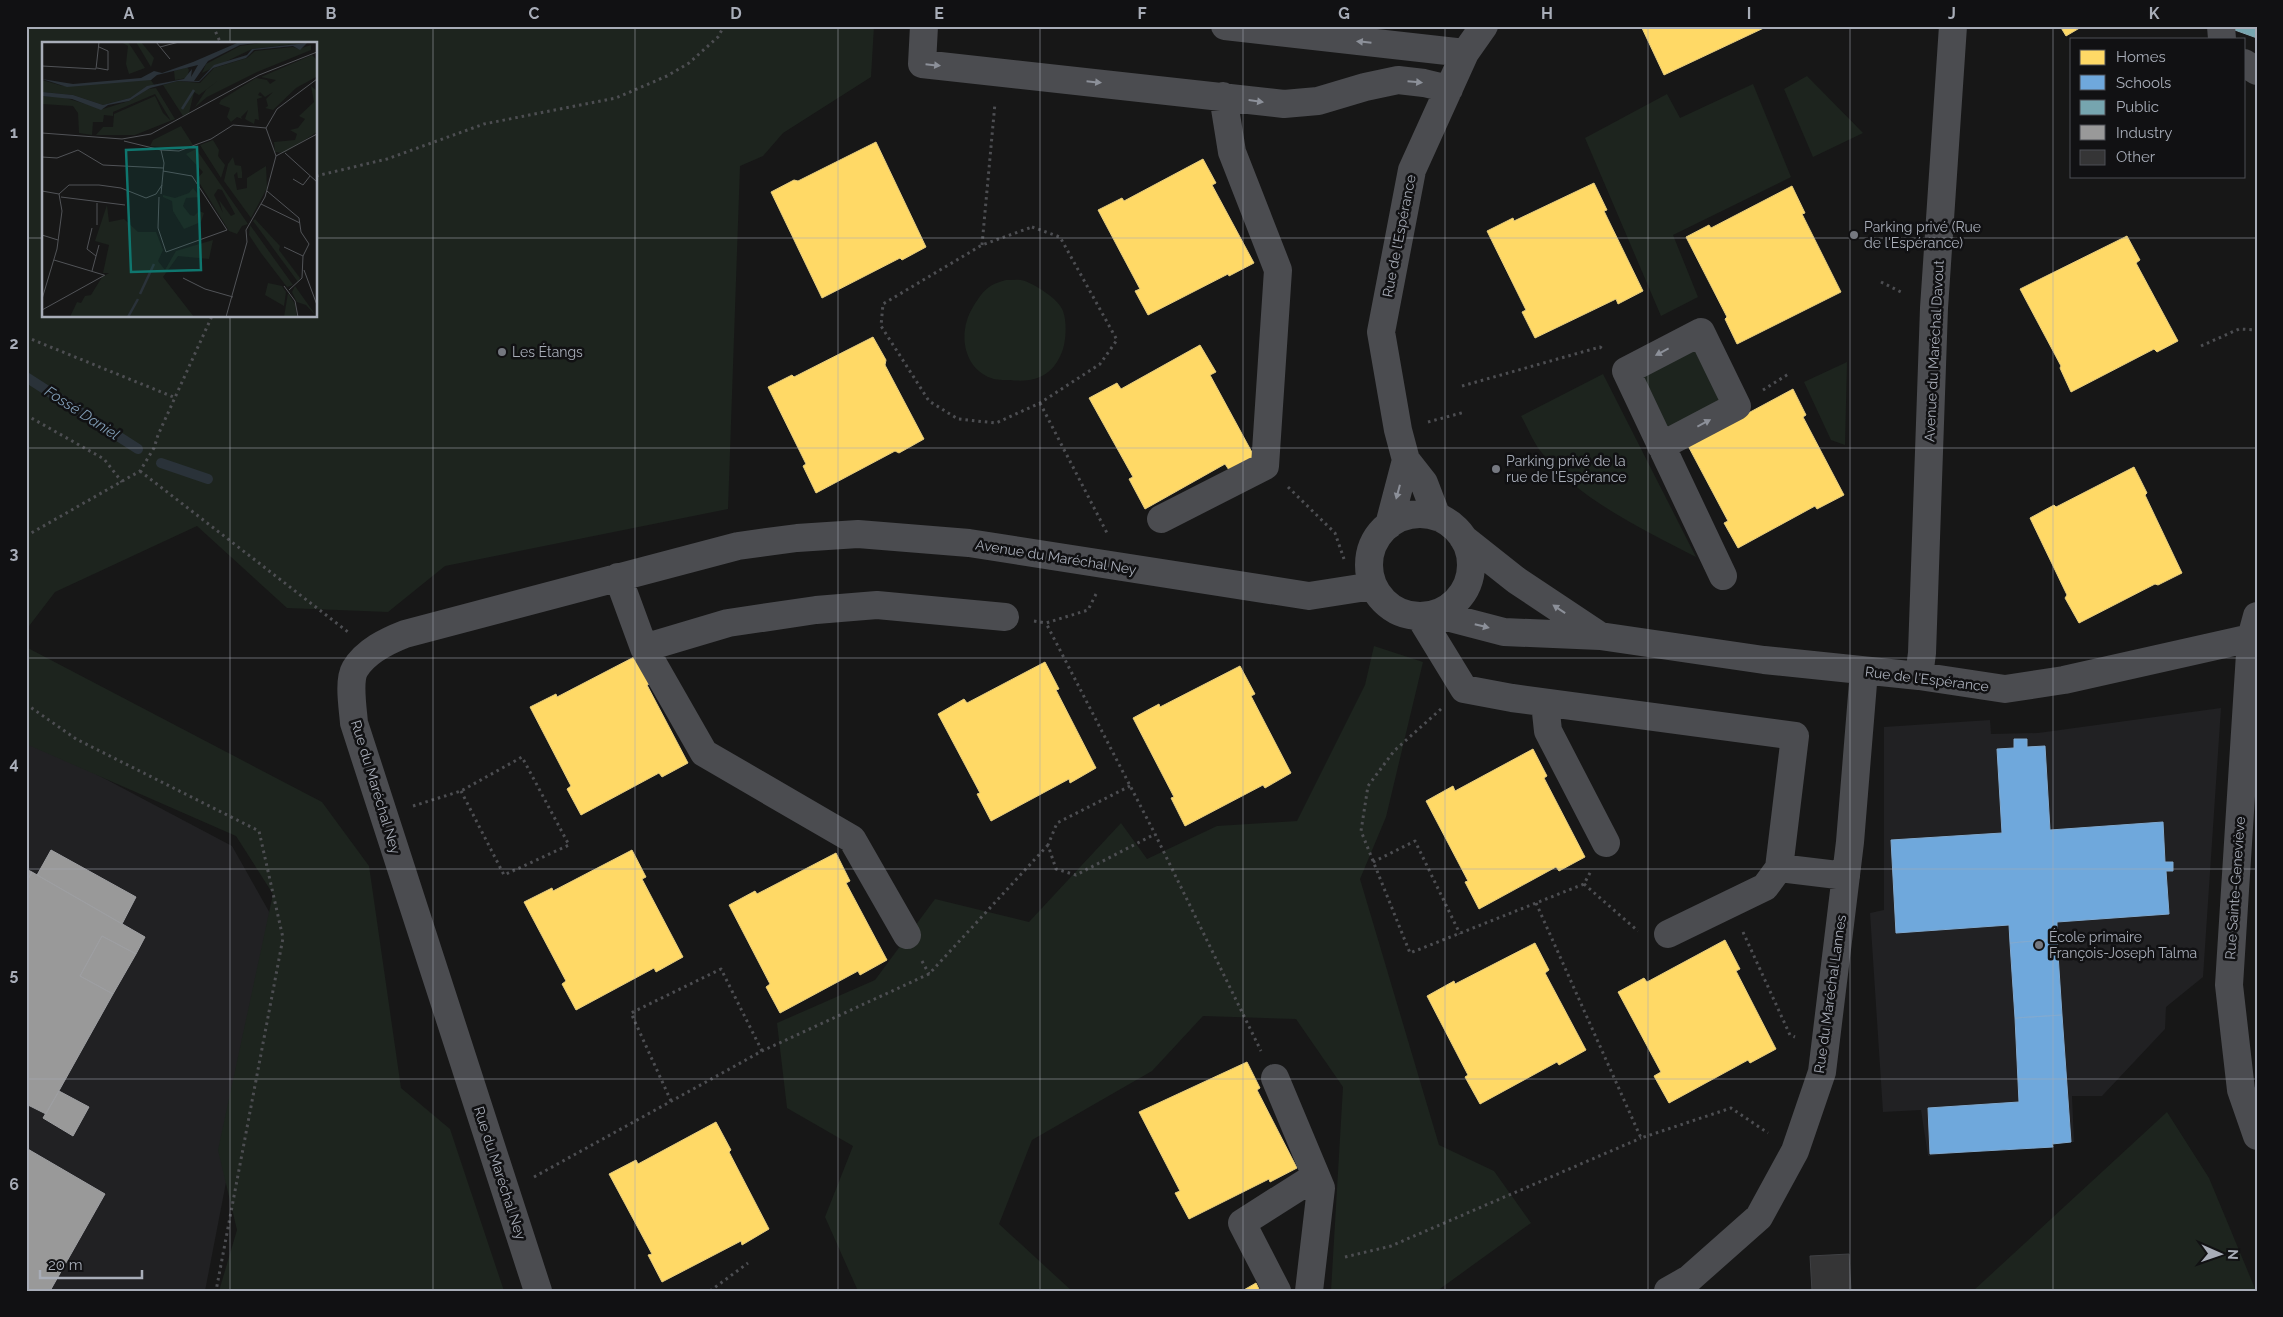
<svg xmlns="http://www.w3.org/2000/svg" width="2283" height="1317" font-family="Raleway,sans-serif">
	<rect width="100%" height="100%" fill="#171717"/>
	<path fill="#212123" d="M 2221,708 L 2203,977 L 2166,1007 L 2165,1029 L 2102,1096 L 2072,1096 L 2074,1142 L 1928,1156 L 1921,1110 L 1883,1112 L 1870,913 L 1884,910 L 1884,727 L 1990,720 L 1991,734 L 2038,733 Z
		M 26,737 L 232,846 L 276,924 L 205,1291 L 26,1291 Z"/>
	<path fill="#1d241e" fill-rule="evenodd" d="M 26,26 L 874,26 L 871,77 L 783,133 L 763,156 L 740,166 L 728,509 L 445,566 L 388,612 L 287,608 L 197,526 L 55,592 L 26,630 ZM 44,44 L 316,44 L 316,316 L 44,316 Z
		M 1807,76 L 1863,133 L 1813,157 L 1784,89 Z
		M 1753,84 L 1791,177 L 1673,235 L 1698,297 L 1661,316 L 1585,138 L 1667,94 L 1680,118 Z
		M 1006,280 C 1012,280 1020,279 1025,281 C 1037,286 1059,299 1063,311 C 1067,322 1066,339 1063,349 C 1054,376 1035,383 1010,380 C 1004,380 996,380 991,378 C 962,367 958,331 973,307 C 983,291 987,285 1006,280 Z
		M 1699,340 L 1729,403 L 1663,438 L 1633,374 Z
		M 1847,362 L 1845,445 L 1831,440 L 1804,382 Z
		M 1603,374 L 1696,557 C 1647,532 1575,497 1542,453 C 1533,442 1528,428 1521,416 Z
		M 1374,646 L 1423,662 L 1386,817 L 1360,879 L 1439,1145 L 1494,1171 L 1531,1223 L 1437,1291 L 1331,1291 L 1343,1087 L 1296,1019 L 1203,1016 L 1152,1071 L 1032,1140 L 999,1224 L 1072,1291 L 858,1291 L 825,1217 L 853,1146 L 787,1108 L 777,1023 L 875,980 L 935,899 L 1029,922 L 1121,823 L 1147,859 L 1217,826 L 1297,821 L 1365,685 Z
		M 26,647 L 322,802 L 369,866 L 401,1088 L 450,1129 L 504,1291 L 219,1291 L 237,1230 L 218,1150 L 273,894 L 236,836 L 26,744 Z
		M 2167,1112 L 2209,1178 L 2256,1291 L 1973,1291 Z"/>
	<path fill="#ffd966" stroke="#e5cc7f" d="M 1641,26 L 1768,26 L 1664,75 Z
		M 2060,26 L 2083,26 L 2066,36 Z
		M 876,142 L 926,247 L 902,260 L 900,258 L 822,298 L 771,192 L 794,180 L 798,181 Z
		M 1203,159 L 1216,183 L 1212,185 L 1254,263 L 1229,276 L 1228,274 L 1148,315 L 1135,291 L 1140,289 L 1098,210 L 1122,198 L 1124,201 Z
		M 1594,183 L 1607,210 L 1604,211 L 1643,291 L 1618,304 L 1616,299 L 1535,338 L 1522,312 L 1526,310 L 1487,231 L 1513,218 L 1514,221 Z
		M 1792,186 L 1805,213 L 1802,214 L 1841,292 L 1737,344 L 1725,319 L 1727,317 L 1686,237 L 1709,225 L 1711,228 Z
		M 2127,236 L 2140,260 L 2136,263 L 2178,341 L 2157,352 L 2154,349 L 2071,392 L 2060,368 L 2061,366 L 2020,289 Z
		M 873,337 L 886,360 L 885,365 L 924,439 L 899,453 L 895,451 L 816,493 L 803,466 L 806,464 L 768,387 L 792,375 L 794,377 Z
		M 1200,345 L 1216,372 L 1210,375 L 1254,456 L 1229,470 L 1225,464 L 1145,509 L 1129,479 L 1133,477 L 1089,398 L 1117,383 L 1121,389 Z
		M 1793,389 L 1806,415 L 1803,417 L 1844,495 L 1817,509 L 1815,506 L 1738,548 L 1724,523 L 1728,521 L 1686,442 L 1713,432 Z
		M 2134,467 L 2147,493 L 2145,495 L 2182,573 L 2158,585 L 2155,584 L 2079,623 L 2065,598 L 2067,595 L 2030,518 L 2054,505 L 2056,507 Z
		M 636,656 L 651,683 L 647,685 L 688,763 L 662,777 L 659,773 L 581,815 L 567,789 L 571,786 L 530,707 L 556,694 L 557,697 Z
		M 1045,662 L 1059,689 L 1056,690 L 1096,768 L 1070,783 L 1069,779 L 991,821 L 977,794 L 980,793 L 938,714 L 964,699 L 967,703 Z
		M 1240,666 L 1255,694 L 1251,696 L 1291,773 L 1265,788 L 1263,785 L 1185,826 L 1171,798 L 1174,797 L 1133,718 L 1159,704 L 1160,707 Z
		M 1533,749 L 1547,776 L 1544,778 L 1585,857 L 1559,871 L 1556,867 L 1479,909 L 1465,882 L 1468,881 L 1426,801 L 1453,786 L 1455,791 Z
		M 632,850 L 646,877 L 642,879 L 683,957 L 656,972 L 654,968 L 576,1010 L 562,984 L 566,981 L 524,902 L 552,888 L 553,891 Z
		M 836,853 L 850,881 L 846,883 L 887,960 L 860,975 L 858,971 L 780,1013 L 766,987 L 770,984 L 729,905 L 755,891 L 757,894 Z
		M 1725,940 L 1740,969 L 1736,971 L 1776,1049 L 1750,1063 L 1748,1060 L 1669,1103 L 1654,1076 L 1661,1072 L 1618,992 L 1644,978 L 1647,982 Z
		M 1535,943 L 1549,970 L 1545,973 L 1586,1050 L 1559,1065 L 1557,1062 L 1480,1104 L 1465,1077 L 1468,1075 L 1427,996 L 1454,981 L 1455,984 Z
		M 1247,1062 L 1260,1088 L 1257,1090 L 1297,1168 L 1270,1182 L 1269,1179 L 1189,1219 L 1175,1193 L 1180,1191 L 1139,1112 Z
		M 716,1122 L 731,1150 L 729,1152 L 769,1229 L 742,1245 L 741,1241 L 662,1282 L 648,1255 L 652,1254 L 609,1174 L 636,1160 L 638,1164 Z
		M 1256,1283 L 1260,1291 L 1242,1291 Z"/>
	<path fill="#6fa8dc" stroke="#80aad1" d="M 2014,739 L 2027,739 L 2027,747 L 2045,746 L 2050,830 L 2163,822 L 2165,862 L 2173,862 L 2173,871 L 2166,871 L 2169,914 L 2057,922 L 2057,939 L 2010,943 L 2009,925 L 1896,933 L 1891,840 L 2002,833 L 1997,749 L 2014,748 Z
		M 2057,939 L 2062,1015 L 2015,1018 L 2010,943 Z
		M 2062,1015 L 2071,1142 L 2052,1144 L 2053,1147 L 1930,1154 L 1928,1108 L 2019,1102 L 2015,1018 Z"/>
	<path fill="#76a5af" stroke="#85a7b2" d="M 2233,26 L 2257,26 L 2257,38 L 2232,29 Z"/>
	<path fill="#999" stroke="#9e9fa2" d="M 51,850 L 136,897 L 122,924 L 37,875 Z
		M 26,869 L 32,872 L 26,883 Z
		M 32,872 L 145,937 L 136,954 L 102,936 L 80,976 L 113,994 L 46,1114 L 26,1104 L 26,883 Z
		M 102,936 L 136,954 L 113,994 L 80,976 Z
		M 59,1091 L 89,1107 L 73,1136 L 43,1118 Z
		M 26,1148 L 105,1194 L 50,1291 L 26,1291 Z"/>
	<g fill="none" stroke-linecap="round" stroke-linejoin="round">
		<path stroke="#2a3239" stroke-width="10" d="M 26,377 L 138,449
			M 161,463 L 208,479"/>
	</g>
	<path fill="#353536" stroke="#3f4043" d="M 1849,1254 L 1851,1291 L 1812,1291 L 1810,1256 Z"/>
	<g fill="none" stroke-linecap="round" stroke-linejoin="round">
		<path stroke="#4d4e52" stroke-width="3" stroke-dasharray="2.5 4" stroke-linecap="butt" d="M 213,26 L 221,44
			M 316,176 L 387,159 L 484,124 L 616,98 L 667,76 L 689,63 L 718,37 L 724,26
			M 1032,227 L 1060,237 L 1117,340 L 1100,364 L 1040,403 L 996,423 L 958,419 L 929,401 L 881,326 L 883,304 L 982,245 Z
			M 982,245 L 995,103
			M 1881,282 L 1903,293
			M 26,337 L 176,398
			M 2201,346 L 2239,329 L 2257,330
			M 1462,386 L 1600,347 L 1604,350
			M 1763,390 L 1790,373
			M 1040,403 L 1107,533
			M 26,415 L 104,459 L 122,482
			M 1428,422 L 1465,412
			M 140,471 L 348,632
			M 1288,487 L 1335,533 L 1344,559
			M 26,536 L 140,471 L 154,448 L 158,435 L 212,316
			M 1096,594 L 1088,610 L 1046,623 L 1155,834 L 1261,1051
			M 1034,621 L 1046,623
			M 26,704 L 76,739 L 259,831 L 283,938 L 216,1291
			M 1441,709 L 1394,751 L 1368,786 L 1361,831 L 1410,953 L 1584,884 L 1591,871
			M 1130,786 L 1057,823 L 1048,845 L 1056,869 L 1076,875 L 1155,834
			M 413,806 L 461,791 L 522,757 L 569,845 L 504,875 L 461,791
			M 1373,862 L 1415,841 L 1460,934
			M 1584,884 L 1638,931
			M 1536,903 L 1641,1138 L 1731,1108 L 1768,1133
			M 1743,932 L 1790,1035 L 1795,1037
			M 922,961 L 929,974
			M 671,1101 L 631,1013 L 721,969 L 762,1051
			M 534,1177 L 762,1051 L 929,974 L 1048,845
			M 1345,1257 L 1391,1246 L 1641,1138
			M 710,1291 L 748,1263"/>
		<path stroke="#4b4c50" stroke-width="28" d="M 924,26 L 922,64 L 1284,104 L 1318,101 L 1365,87 L 1398,80 L 1424,83 L 1449,89
			M 1225,26 L 1465,53
			M 2221,26 L 2222,39
			M 2244,63 L 2257,71
			M 1661,446 L 1737,406 L 1701,332 L 1626,371 L 1723,576
			M1369 565a51 51 0 1 1 102 0a51 51 0 1 1-102 0Z
			M 1437,517 L 1424,483 L 1406,460 L 1398,430 L 1381,332 L 1412,170 L 1465,53 L 1484,26
			M 1161,519 L 1265,466 L 1278,270 L 1232,152 L 1223,96
			M 1389,525 L 1406,460
			M 1463,538 L 1516,580 L 1600,636
			M 618,577 L 644,648 L 704,753 L 852,839 L 907,935
			M 1435,614 L 1504,632 L 1600,636 L 1764,660 L 1919,676 L 2005,689 L 2064,680 L 2251,638
			M 2257,616 L 2251,638 L 2229,985 L 2241,1090 L 2257,1136
			M 1420,617 L 1464,689 L 1512,698 L 1795,736 L 1779,868 L 1765,887 L 1668,934
			M 644,648 L 728,623 L 816,610 L 877,605 L 1005,617
			M 1919,676 L 1922,653 L 1934,308 L 1953,26
			M 1545,703 L 1548,731 L 1606,843
			M 1779,868 L 1846,876
			M 1275,1078 L 1321,1188 L 1309,1291
			M 538,1291 L 354,723 C 353,709 348,681 355,669 C 366,651 387,641 405,634 L 738,546 L 797,538 L 858,534 L 969,543 L 1309,596 L 1373,586
			M 1277,1291 L 1242,1223 L 1316,1176
			M 1668,1291 L 1689,1279 L 1759,1217 L 1795,1151 L 1822,1072 L 1850,842 L 1864,671"/>
	</g>
	<defs><path id="oneway-solid" d="M-6-.8H1V-3.2L6.5 0L1 3.2V.8H-6Z" transform="scale(1.25)"/></defs>
	<g fill="#8c9099">
		<use href="#oneway-solid" transform="translate(1364 42) rotate(-174)"/>
		<use href="#oneway-solid" transform="translate(933 65) rotate(6)"/>
		<use href="#oneway-solid" transform="translate(1094 82) rotate(6)"/>
		<use href="#oneway-solid" transform="translate(1415 82) rotate(5)"/>
		<use href="#oneway-solid" transform="translate(1256 101) rotate(8)"/>
		<use href="#oneway-solid" transform="translate(1662 352) rotate(152)"/>
		<use href="#oneway-solid" transform="translate(1704 423) rotate(-28)"/>
		<use href="#oneway-solid" transform="translate(1398 492) rotate(105)"/>
		<use href="#oneway-solid" transform="translate(1559 609) rotate(-146)"/>
		<use href="#oneway-solid" transform="translate(1482 626) rotate(14)"/>
	</g>
	<path fill="none" stroke="#a8adb8" stroke-width="1" stroke-opacity="0.55" d="M 230,26 L 230,44M 433,26 L 433,1291M 635,26 L 635,1291M 838,26 L 838,1291M 1040,26 L 1040,1291M 1243,26 L 1243,1291M 1445,26 L 1445,1291M 1648,26 L 1648,1291M 1850,26 L 1850,1291M 2053,26 L 2053,1291M 26,238 L 44,238M 316,238 L 2257,238M 230,316 L 230,1291M 26,448 L 2257,448M 26,658 L 2257,658M 26,869 L 2257,869M 26,1079 L 2257,1079"/>
	<g fill="#757880" stroke="#111113" stroke-width="2">
		<circle cx="1854" cy="235" r="5"/>
		<circle cx="502" cy="352" r="5"/>
		<circle cx="1496" cy="469" r="5"/>
		<circle cx="2039" cy="945" r="5"/>
	</g>
	<g text-anchor="middle" stroke-width="5" stroke-linejoin="round" paint-order="stroke">
		<g font-size="14" fill="#a8adb8" stroke="#111113" text-anchor="start">
			<text x="1864" y="232">Parking privé (Rue<tspan x="1864" dy="16">de l'Espérance)</tspan></text>
			<text x="512" y="357">Les Étangs</text>
			<text x="1506" y="466">Parking privé de la<tspan x="1506" dy="16">rue de l'Espérance</tspan></text>
			<text x="2049" y="942">École primaire<tspan x="2049" dy="16">François-Joseph Talma</tspan></text>
		</g>
		<g font-size="14" fill="#a8adb8" stroke="#111113">
			<text transform="translate(1399 236) rotate(-79)" y="5">Rue de l'Espérance</text>
			<text transform="translate(1934 351) rotate(-87)" y="5">Avenue du Maréchal Davout</text>
			<text transform="translate(1056 557) rotate(9)" y="5">Avenue du Maréchal Ney</text>
			<text transform="translate(1927 679) rotate(7)" y="5">Rue de l'Espérance</text>
			<text transform="translate(376 787) rotate(73)" y="5">Rue du Maréchal Ney</text>
			<text transform="translate(2235 888) rotate(-86)" y="5">Rue Sainte-Geneviève</text>
			<text transform="translate(1830 994) rotate(-82)" y="5">Rue du Maréchal Lannes</text>
			<text transform="translate(500 1173) rotate(72)" y="5">Rue du Maréchal Ney</text>
		</g>
		<g font-size="15" font-style="italic" fill="#7f9bb3" stroke="#111113">
			<text transform="translate(82 413) rotate(33)" y="5">Fossé Daniel</text>
		</g>
	</g>
	<g transform="translate(42 42)">
		<rect width="275" height="275" fill="#171717"/>
		<path d="M 79,0 L 86,0 L 103,26 L 87,32 L 84,22 L 86,4 ZM 94,0 L 99,0 L 112,16 L 109,25 ZM 226,0 L 261,0 L 261,1 L 210,7 L 160,31 L 164,22 L 198,4 ZM 269,3 L 269,8 L 215,30 L 165,55 L 153,65 L 164,48 L 177,38 L 157,53 L 152,50 L 147,71 L 141,74 L 121,43 L 136,39 L 158,41 L 172,26 L 205,16 L 213,9 L 251,5 L 257,7 ZM 270,13 L 275,18 L 274,35 L 254,46 L 231,68 L 223,66 L 226,64 L 224,57 L 231,50 L 223,55 L 218,50 L 216,53 L 221,55 L 215,57 L 217,78 L 213,77 L 212,82 L 203,77 L 206,68 L 199,75 L 200,77 L 195,75 L 189,80 L 185,75 L 188,66 L 177,62 L 179,58 L 214,36 L 225,38 L 228,42 L 234,38 L 219,35 ZM 145,25 L 147,28 L 145,36 L 133,38 L 132,29 ZM 108,37 L 113,44 L 88,56 L 61,63 L 31,53 L 0,50 L 0,38 L 21,44 ZM 269,44 L 275,49 L 275,90 L 242,111 L 233,110 L 232,100 L 253,98 L 255,92 L 248,88 L 256,86 L 263,77 L 257,74 L 272,60 ZM 114,46 L 133,77 L 93,93 L 54,93 L 61,85 L 71,85 L 72,72 L 113,54 L 121,71 L 129,79 L 113,52 L 71,70 L 71,74 L 62,73 L 61,80 L 51,80 L 50,93 L 37,91 L 36,71 L 31,64 L 0,62 L 0,54 L 20,55 L 61,67 L 87,59 L 106,47 ZM 139,84 L 151,103 L 138,107 L 108,104 L 111,98 ZM 171,98 L 177,108 L 176,114 L 183,123 L 179,136 L 158,103 ZM 154,107 L 206,182 L 200,184 L 195,192 L 187,189 L 155,137 L 161,130 L 144,112 ZM 176,147 L 180,148 L 193,172 L 189,174 L 177,158 L 181,171 L 172,153 ZM 191,115 L 193,123 L 199,124 L 200,130 L 200,136 L 196,136 L 195,130 L 192,133 L 195,148 L 205,146 L 205,136 L 224,124 L 225,146 L 209,176 L 182,139 L 186,122 ZM 151,146 L 158,155 L 144,156 L 141,164 L 148,173 L 152,174 L 157,169 L 162,171 L 159,180 L 142,187 L 131,169 L 130,159 L 121,155 L 121,153 L 133,156 L 147,151 ZM 65,163 L 67,180 L 82,177 L 96,190 L 114,190 L 121,208 L 116,219 L 123,228 L 134,209 L 171,198 L 167,217 L 136,214 L 121,235 L 152,275 L 28,275 L 35,260 L 39,261 L 43,254 L 49,253 L 60,235 L 67,231 L 61,231 L 67,203 L 53,199 ZM 213,177 L 238,204 L 237,208 L 258,236 L 256,240 L 211,179 ZM 208,183 L 251,243 L 245,245 L 219,211 L 207,193 ZM 226,241 L 240,244 L 244,250 L 242,264 L 223,253 ZM 253,244 L 275,275 L 264,263 L 255,260 L 250,250 ZM 246,251 L 253,262 L 255,275 L 242,275 Z" fill="#1d241e" fill-rule="evenodd"/>
		<path d="M 222,0 L 198,3 L 166,19 L 152,39 L 157,39 L 172,23 L 205,13 L 210,7 L 265,1 L 258,8 L 251,4 L 212,8 L 204,16 L 171,26 L 157,40 L 136,39 L 108,46 L 87,59 L 66,63 L 59,68 L 30,57 L 0,54 L 0,50 L 31,53 L 61,63 L 88,56 L 105,44 L 142,37 L 150,27 L 149,35 L 156,23 L 115,33 L 109,38 L 25,45 L 0,37 L 31,42 L 99,36 L 112,29 L 120,31 L 151,20 L 195,1 Z" fill="#2a3239"/>
		<path fill="none" stroke="#2a3239" stroke-width="2.5" d="M 140,67 L 152,48M 98,252 L 112,222M 86,275 L 96,257"/>
		<path fill="none" stroke="#515357" stroke-width="1" d="M 114,0 L 128,17M 118,5 L 137,0M 0,24 L 54,27 L 57,0M 55,26 L 66,28 L 66,9 L 57,5M 224,86 L 235,67 L 275,37M 224,86 L 234,114M 0,91 L 80,97 L 109,92 L 217,33 L 275,10M 82,99 L 119,108 L 137,109 L 169,97 L 191,83 L 224,86M 119,108 L 122,121 L 119,152M 243,111 L 275,140M 0,115 L 15,116 L 36,108 L 61,123 L 121,126M 251,137 L 261,143 L 268,134M 0,149 L 17,152M 225,149 L 257,176 L 259,190 L 267,202 L 261,214 L 260,236 L 247,248M 17,152 L 27,143 L 57,143 L 79,146 L 104,156 L 114,152 L 120,143M 19,155 L 83,163M 117,155 L 116,186 L 124,210 L 185,188 L 150,134 L 121,129M 219,162 L 258,181M 55,183 L 55,161M 50,186 L 45,207 L 54,214M 0,193 L 16,198M 242,205 L 261,214M 12,218 L 62,233M 262,228 L 275,263M 50,229 L 57,203M 141,236 L 163,247 L 191,255M 242,244 L 253,259 L 256,275M 0,257 L 15,207 L 20,169 L 17,152M 0,268 L 63,233M 184,275 L 205,200 L 204,188 L 223,155 L 234,114 L 275,92"/>
		<path fill="#0f766e" fill-opacity="0.15" stroke="#0f766e" stroke-width="2.5" d="M 155,105 L 159,228 L 89,230 L 84,108 Z"/>
		<rect width="275" height="275" fill="none" stroke="#a8adb8" stroke-width="2.5"/>
	</g>
	<rect width="2283" height="1317" fill="none" stroke="#111113" stroke-width="55"/>
	<rect x="2070" y="38" width="175" height="140" fill="#111113" stroke="#4d4f55"/>
	<rect x="2080" y="50" width="25" height="15" fill="#ffd966" stroke="#4d4f55"/>
	<text x="2116" y="62" font-size="15" fill="#a8adb8">Homes</text>
	<rect x="2080" y="75" width="25" height="15" fill="#6fa8dc" stroke="#4d4f55"/>
	<text x="2116" y="88" font-size="15" fill="#a8adb8">Schools</text>
	<rect x="2080" y="100" width="25" height="15" fill="#76a5af" stroke="#4d4f55"/>
	<text x="2116" y="112" font-size="15" fill="#a8adb8">Public</text>
	<rect x="2080" y="125" width="25" height="15" fill="#999999" stroke="#4d4f55"/>
	<text x="2116" y="138" font-size="15" fill="#a8adb8">Industry</text>
	<rect x="2080" y="150" width="25" height="15" fill="#353536" stroke="#4d4f55"/>
	<text x="2116" y="162" font-size="15" fill="#a8adb8">Other</text>
	<g transform="translate(2220 1254) rotate(92)" stroke="#111113" stroke-width="4" paint-order="stroke">
	<path d="M0-4L9 19L0 12L-9 19Z" fill="#a8adb8"/>
	<text y="-8" font-size="14" font-weight="bold" text-anchor="middle" fill="#a8adb8">N</text>
	</g>
	<path d="M40 1270v8h102v-8" fill="none" stroke="#a8adb8" stroke-width="2.5"/>
	<text x="48" y="1270" font-size="15" fill="#a8adb8" stroke="#111113" stroke-width="4" paint-order="stroke">20 m</text>
	<rect x="28" y="28" width="2228" height="1262" fill="none" stroke="#a8adb8" stroke-width="2"/>
	<g font-size="16" text-anchor="middle" font-weight="bold" fill="#a8adb8">
		<text x="129" y="19">A</text>
		<text x="331" y="19">B</text>
		<text x="534" y="19">C</text>
		<text x="736" y="19">D</text>
		<text x="939" y="19">E</text>
		<text x="1142" y="19">F</text>
		<text x="1344" y="19">G</text>
		<text x="1547" y="19">H</text>
		<text x="1749" y="19">I</text>
		<text x="1952" y="19">J</text>
		<text x="2154" y="19">K</text>
		<text x="14" y="138">1</text>
		<text x="14" y="349">2</text>
		<text x="14" y="559">3</text>
		<text x="14" y="769">4</text>
		<text x="14" y="980">5</text>
		<text x="14" y="1190">6</text>
	</g>
</svg>
